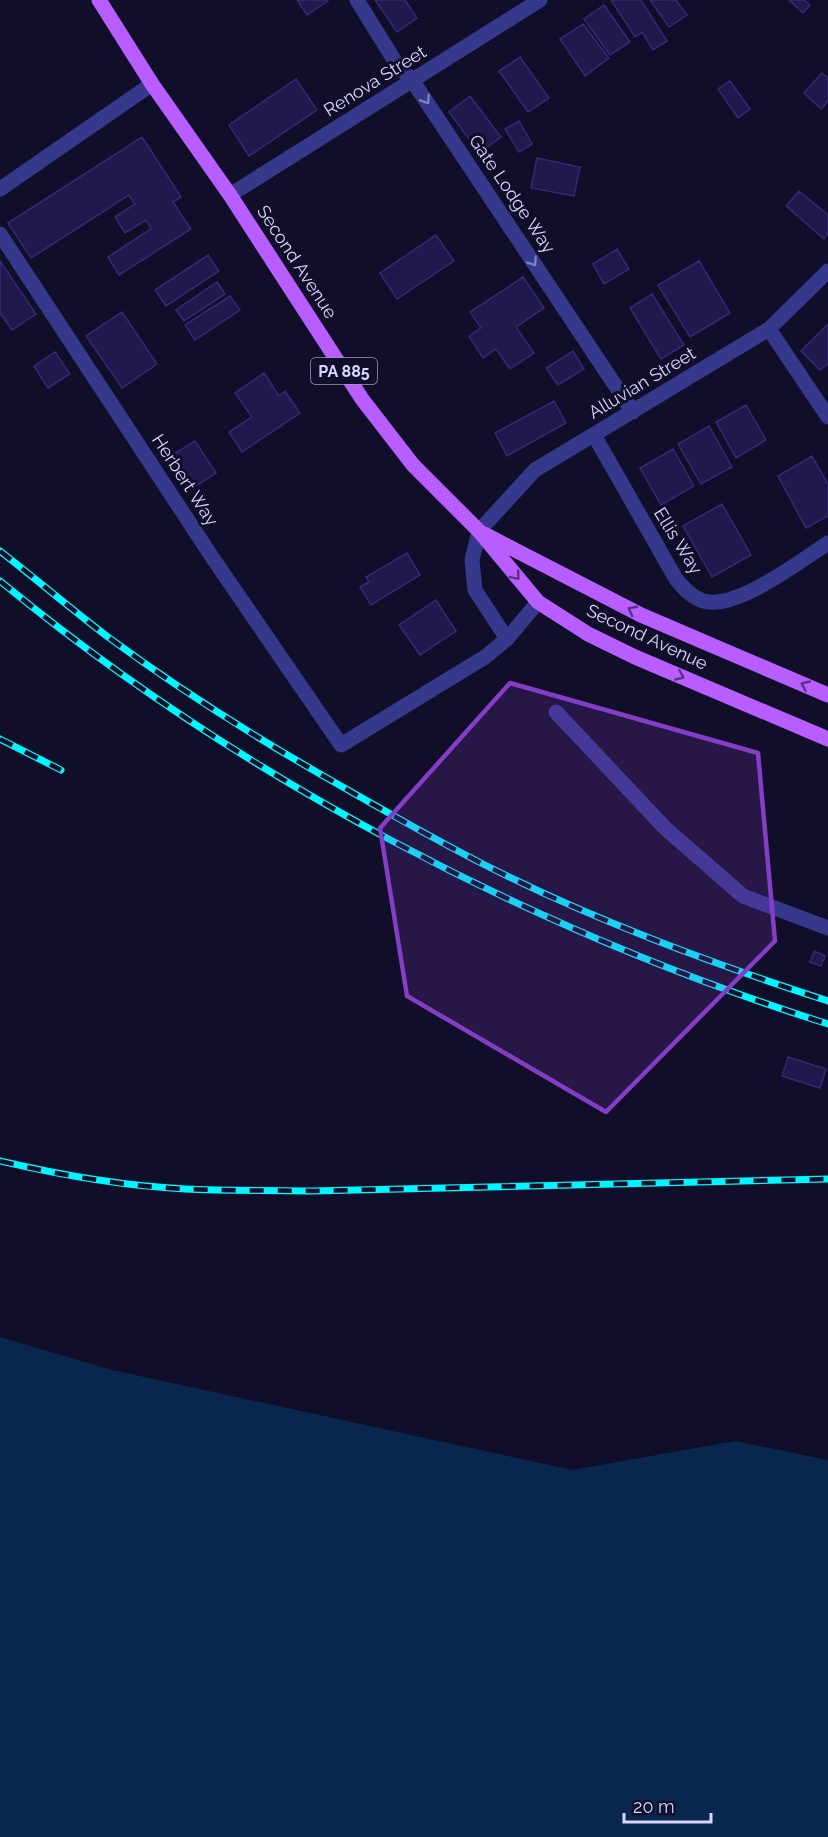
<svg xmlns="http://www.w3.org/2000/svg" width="828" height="1837" font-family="Raleway,sans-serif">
	<rect width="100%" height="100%" fill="#110e29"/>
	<path fill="#09264e" d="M 0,1337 L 112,1370 L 572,1470 L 735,1441 L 828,1460 L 828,1837 L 0,1837 Z"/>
	<path fill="#20194b" stroke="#342979" stroke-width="1.5" d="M 297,0 L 327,0 L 328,1 L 307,15 Z
		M 375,0 L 405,0 L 417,18 L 397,32 Z
		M 611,0 L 641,0 L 667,41 L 653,50 L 642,32 L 635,37 Z
		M 650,0 L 676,0 L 687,15 L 669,27 Z
		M 789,0 L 804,0 L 810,5 L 803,13 Z
		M 604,5 L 630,42 L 610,55 L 584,19 Z
		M 583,24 L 609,58 L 585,76 L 560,39 Z
		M 520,57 L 549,98 L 528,112 L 499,71 Z
		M 822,73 L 828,78 L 828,101 L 821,109 L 804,93 Z
		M 296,79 L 317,110 L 249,156 L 229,125 Z
		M 730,81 L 750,109 L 738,118 L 718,89 Z
		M 470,96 L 501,137 L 479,153 L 449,112 Z
		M 519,121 L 532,144 L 519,152 L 505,129 Z
		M 142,137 L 181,197 L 173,202 L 191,229 L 119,275 L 108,257 L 151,229 L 146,220 L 125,233 L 115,217 L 135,204 L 129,195 L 31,258 L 8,223 Z
		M 537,158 L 580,167 L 574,196 L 531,188 Z
		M 799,191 L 828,215 L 828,233 L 824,239 L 786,206 Z
		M 436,235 L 454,261 L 397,299 L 380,273 Z
		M 617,249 L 629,269 L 604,284 L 593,264 Z
		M 208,255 L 219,271 L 166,306 L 155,290 Z
		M 0,261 L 36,314 L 12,330 L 0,313 Z
		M 699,261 L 730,313 L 690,337 L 658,285 Z
		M 523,277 L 544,308 L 516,327 L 534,353 L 510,369 L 496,349 L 483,358 L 469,336 L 481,328 L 470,312 Z
		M 217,282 L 225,294 L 184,321 L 176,310 Z
		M 652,294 L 684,345 L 661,359 L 630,308 Z
		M 230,296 L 240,310 L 195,340 L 185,325 Z
		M 122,312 L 157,364 L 122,388 L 86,336 Z
		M 828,324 L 828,364 L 820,370 L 801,351 Z
		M 573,351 L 584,369 L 558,385 L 546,368 Z
		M 55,352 L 70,374 L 48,388 L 34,366 Z
		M 264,373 L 279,396 L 285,391 L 300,413 L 242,452 L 229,432 L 252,417 L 235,393 Z
		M 554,401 L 566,423 L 507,456 L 495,433 Z
		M 746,405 L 766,440 L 736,458 L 716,422 Z
		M 709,426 L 732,467 L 701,484 L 678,444 Z
		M 195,441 L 216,473 L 190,490 L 169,457 Z
		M 673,449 L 694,486 L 661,505 L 640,468 Z
		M 812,456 L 828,484 L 828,516 L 806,528 L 778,476 Z
		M 722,504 L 751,555 L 712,577 L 683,526 Z
		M 407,553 L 420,575 L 371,605 L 360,587 L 369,582 L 366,577 Z
		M 436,600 L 456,631 L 420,655 L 399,625 Z
		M 814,951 L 825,956 L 821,966 L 810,962 Z
		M 788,1057 L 826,1069 L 820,1088 L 782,1076 Z"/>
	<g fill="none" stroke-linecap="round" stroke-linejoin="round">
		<path stroke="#36388b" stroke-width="15" d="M 357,0 L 396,63 L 412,80 L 633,412
			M 0,189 L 152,84
			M 230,195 L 540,0
			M 0,234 L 212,557 L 341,745 L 485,657 L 507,639 L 538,602
			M 769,329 L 828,417
			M 594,435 L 676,579 C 684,589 695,601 709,602 C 743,605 800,561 828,543
			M 507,639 L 475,590 L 472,560 L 479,531 L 535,470 L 769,329 L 828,271
			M 556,712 L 665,828 L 743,896 L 828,928"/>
		<path stroke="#b85dff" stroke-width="15" d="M 99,0 L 152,84 L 230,195 L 362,399 L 413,465 L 479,531 L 538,602 L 588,634 L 635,657 L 828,739
			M 484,534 L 641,615 L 828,695"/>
		<defs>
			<path id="rail" d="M 0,551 C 36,579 71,609 108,637 C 176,687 247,732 320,774 C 374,805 428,836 483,864 C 593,920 711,963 828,1001
				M 0,581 C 238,777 535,932 828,1024
				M 0,739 L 61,770
				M 0,1161 C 60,1175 123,1186 185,1189 C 228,1191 271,1190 313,1191 L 828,1179"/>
		</defs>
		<use href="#rail" stroke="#02f6ff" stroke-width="7"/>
		<use href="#rail" stroke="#110e29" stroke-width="4.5" stroke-dasharray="14" stroke-linecap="butt"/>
	</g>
	<defs><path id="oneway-chevron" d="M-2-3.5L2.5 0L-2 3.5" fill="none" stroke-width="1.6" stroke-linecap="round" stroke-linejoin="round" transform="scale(1.5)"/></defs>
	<g stroke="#7f7fbf">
		<use href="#oneway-chevron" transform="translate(426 100) rotate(57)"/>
		<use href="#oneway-chevron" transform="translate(533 262) rotate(56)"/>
	</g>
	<g stroke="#5c3289">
		<use href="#oneway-chevron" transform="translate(516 576) rotate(50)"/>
		<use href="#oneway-chevron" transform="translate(632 610) rotate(-152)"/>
		<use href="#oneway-chevron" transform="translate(680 676) rotate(23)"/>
		<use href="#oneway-chevron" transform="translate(805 685) rotate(-157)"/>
	</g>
	<path fill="#843dc5" fill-opacity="0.2" stroke="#843dc5" stroke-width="4.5" stroke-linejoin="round" d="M 510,683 L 758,753 L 775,941 L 606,1112 L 407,996 L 380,828 Z"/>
	<g text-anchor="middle" stroke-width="6" stroke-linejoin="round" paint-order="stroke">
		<rect fill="#110e29" stroke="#9d9abf" stroke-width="1.5" x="311" y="358" width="66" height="26" rx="4.5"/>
		<g font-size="16" font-weight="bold" fill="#d9d6ff">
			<text x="344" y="377">PA 885</text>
		</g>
		<g font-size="18" fill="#d9d6ff" stroke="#110e29">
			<text transform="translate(375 81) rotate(-32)" y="6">Renova Street</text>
			<text transform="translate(512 194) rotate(56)" y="6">Gate Lodge Way</text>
			<text transform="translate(297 262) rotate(57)" y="6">Second Avenue</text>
			<text transform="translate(642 383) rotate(-31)" y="6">Alluvian Street</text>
			<text transform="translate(185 480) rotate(57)" y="6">Herbert Way</text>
			<text transform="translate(678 541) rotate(58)" y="6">Ellis Way</text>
			<text transform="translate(647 637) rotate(25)" y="6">Second Avenue</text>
		</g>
	</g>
	<path d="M624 1813v9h87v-9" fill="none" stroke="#d9d6ff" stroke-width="3"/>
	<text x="633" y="1813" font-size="18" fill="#d9d6ff" stroke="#110e29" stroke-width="4.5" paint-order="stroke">20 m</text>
</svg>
